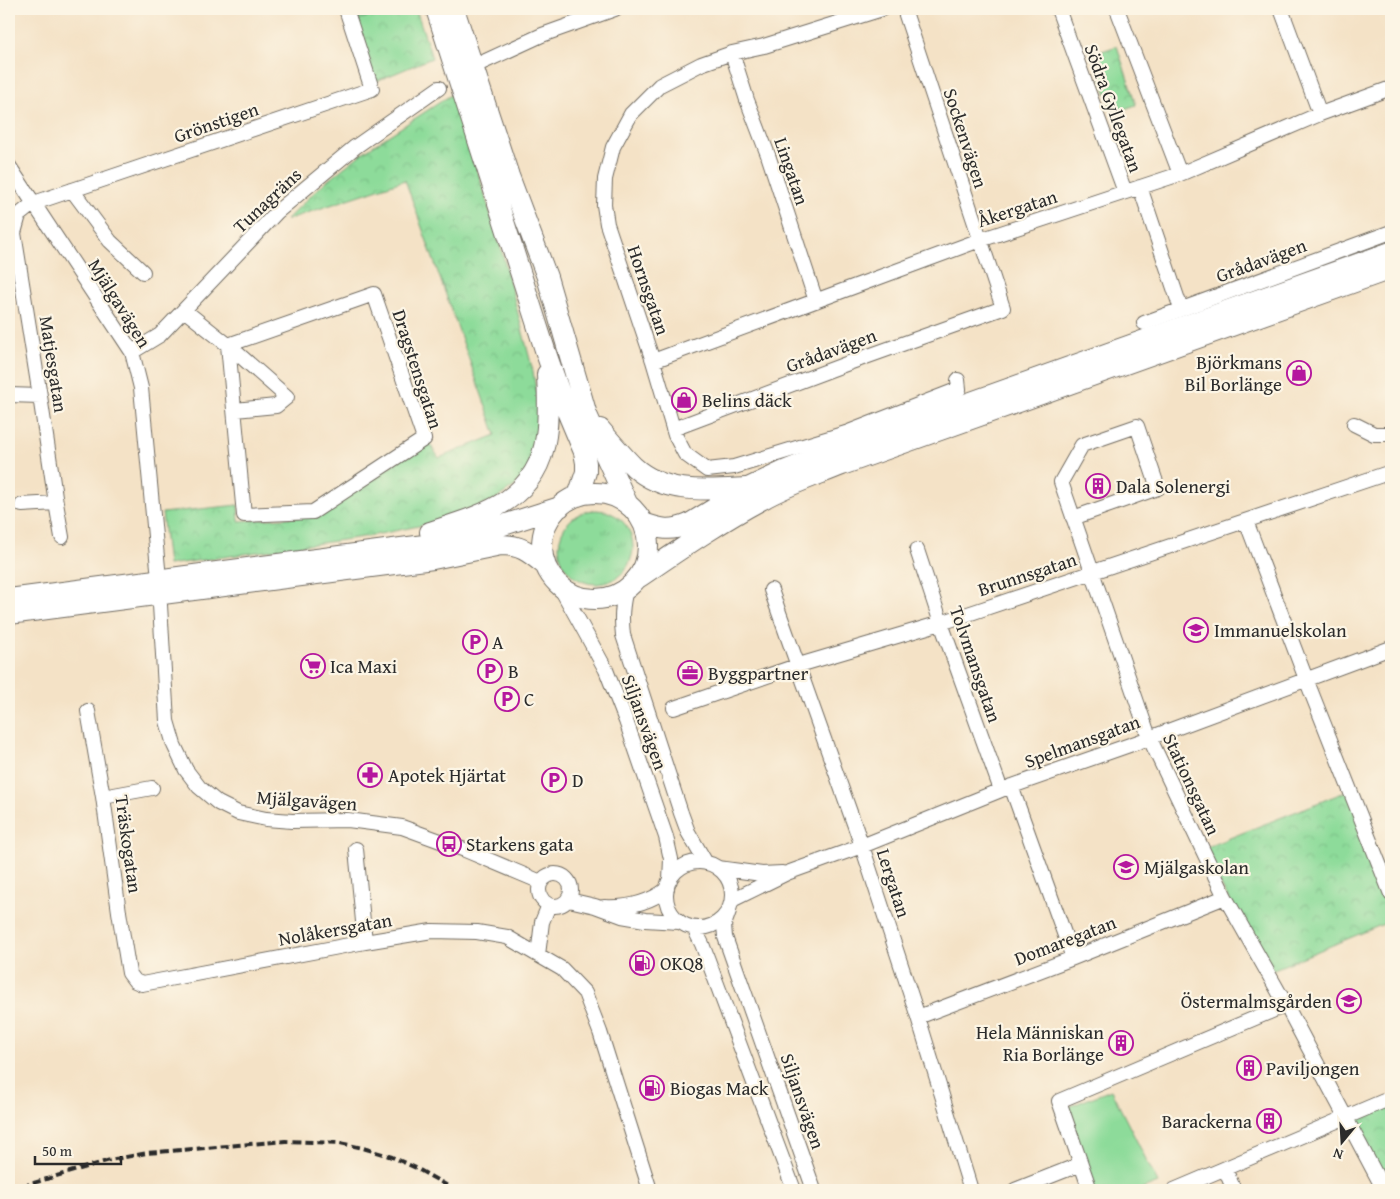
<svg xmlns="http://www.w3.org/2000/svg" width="1400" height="1199" font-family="'Gentium Book Plus',serif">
	<defs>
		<pattern id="grass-tufts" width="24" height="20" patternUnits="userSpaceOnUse" patternTransform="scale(1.25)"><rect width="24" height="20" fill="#8ddb9a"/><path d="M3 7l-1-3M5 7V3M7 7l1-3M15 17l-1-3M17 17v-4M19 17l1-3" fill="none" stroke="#7abc85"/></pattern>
		<pattern id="park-crowns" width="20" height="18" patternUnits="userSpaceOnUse" patternTransform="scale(1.25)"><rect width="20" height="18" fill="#8ddb9a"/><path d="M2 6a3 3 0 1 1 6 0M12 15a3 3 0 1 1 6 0" fill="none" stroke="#7abc85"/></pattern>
	</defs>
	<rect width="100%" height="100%" fill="#fcf5e5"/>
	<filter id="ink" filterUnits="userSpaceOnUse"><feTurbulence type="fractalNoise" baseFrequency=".02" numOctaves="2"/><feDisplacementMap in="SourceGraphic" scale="10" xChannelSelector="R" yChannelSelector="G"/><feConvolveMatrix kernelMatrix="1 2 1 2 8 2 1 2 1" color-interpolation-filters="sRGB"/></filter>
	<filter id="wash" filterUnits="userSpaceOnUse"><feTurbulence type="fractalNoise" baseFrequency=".0096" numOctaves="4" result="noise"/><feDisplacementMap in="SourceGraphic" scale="20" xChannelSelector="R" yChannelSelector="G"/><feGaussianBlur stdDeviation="1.12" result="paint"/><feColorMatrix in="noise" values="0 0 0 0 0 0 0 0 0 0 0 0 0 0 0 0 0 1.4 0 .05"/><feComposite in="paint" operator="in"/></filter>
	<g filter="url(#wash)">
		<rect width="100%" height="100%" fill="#f4e2c6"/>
		<path fill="url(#grass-tufts)" stroke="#5c8362" d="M559 547a37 37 0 1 1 74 0a37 37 0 1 1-74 0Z"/>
		<path fill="url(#park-crowns)" stroke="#5c8362" d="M 350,9 L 416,9 L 432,58 L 374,82 Z
			M 1117,46 L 1136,105 L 1113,113 L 1093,54 Z
			M 454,93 L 502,252 L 533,371 L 538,404 L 539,433 L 532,462 L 515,486 L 494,500 L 438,522 L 370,536 L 168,565 L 162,513 L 238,505 L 239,521 L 314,516 L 428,441 L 439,458 L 496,435 L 405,180 L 286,220 L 323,184 L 365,151 Z
			M 1350,790 L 1391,894 L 1391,921 L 1267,972 L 1202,849 Z
			M 1391,1099 L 1391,1190 L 1384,1190 L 1345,1118 Z"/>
		<path fill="#8ddb9a" stroke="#5c8362" d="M 354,9 L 392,9 L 357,20 Z
			M 1111,1090 L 1158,1183 L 1140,1190 L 1093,1190 L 1063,1109 Z"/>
	</g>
	<g filter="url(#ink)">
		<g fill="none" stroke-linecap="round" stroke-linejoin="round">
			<defs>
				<path id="minor" d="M 882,9 L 764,46 L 732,53 L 701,64 L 660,85 L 631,114 L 613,147 L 605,179 L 604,205 L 607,224 L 653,361 L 675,435 L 685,454 L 707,470 L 734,467 L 846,433 L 959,389 L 958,380
					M 1058,9 L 1125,192
					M 1117,9 L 1180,174
					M 1281,9 L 1320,114
					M 732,53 L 747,100 L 768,155 L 816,301
					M 479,64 L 542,35 L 615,9
					M 9,166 L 132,352 L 141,388 L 158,568
					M 1140,187 L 1181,309
					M 72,190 L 110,241 L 143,272
					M 374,294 L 424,439 L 313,512 L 244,515 L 228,345 Z
					M 184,310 L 228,345 L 287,397 L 276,406 L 235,410
					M 1144,323 L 1391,232
					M 132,352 L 160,335 L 278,211 L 355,147 L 439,88
					M 653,361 L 980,240 L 1180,174 L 1320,114 L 1391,88
					M 9,395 L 40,396
					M 1354,424 L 1374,434 L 1391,434
					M 673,429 L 846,364 L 1003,308 L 904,9
					M 22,505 L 56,503
					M 1073,518 L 1158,488 L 1137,426 L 1082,445 L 1061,482 L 1149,737 L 1225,897 L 1286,1005 L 1384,1190
					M 1246,521 L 1306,679 L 1391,894
					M 62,537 L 56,503 L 40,396 L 14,233 L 19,215 L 34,203 L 372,89 L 346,9
					M 917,550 L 941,623 L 1001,790
					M 559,585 L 606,670 L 626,721 L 666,837 L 671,859 L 670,880
					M 626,589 C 622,606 621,617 623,635 L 681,813 L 688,832 L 706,863
					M 771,590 L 862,846 L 918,1017 L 971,1190
					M 160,605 L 167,721 L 174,745 L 186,770 L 199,787 L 218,803 L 238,813 L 266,819 L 292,821 L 348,820 L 402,827 L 465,850 L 541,882
					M 674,708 L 799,665 L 941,623 L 1391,472
					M 88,711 L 103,797 L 119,912 L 129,973 L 135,981 L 142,984 L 365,942 L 432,931 L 477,932 L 507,937 L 562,969 L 585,993 L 600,1032 L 650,1190
					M 1011,786 L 1073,958
					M 103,797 L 152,788
					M 356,849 L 365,942
					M666 895a33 33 0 1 1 66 0a33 33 0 1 1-66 0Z
					M 718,868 L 762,874 L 782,873
					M539 890a16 16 0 1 1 32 0a16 16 0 1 1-32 0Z
					M 569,900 L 595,906 L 622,916 L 645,920 L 679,922
					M 732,900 L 787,873 L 862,846 L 1001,790 L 1141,741 L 1391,648
					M 604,907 C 626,908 649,903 667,889
					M 729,911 L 724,925 L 725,937 L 814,1190
					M 694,928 L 702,944 L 794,1190
					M 538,955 L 542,922 L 549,905
					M 918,1017 L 1073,958 L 1225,897
					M 1225,1169 L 1234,1190
					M 1015,1190 L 1081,1164
					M 1090,1190 L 1059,1101 L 1286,1005
					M 1174,1190 L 1391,1098"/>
				<path id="highway" d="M 436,9 L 546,353 L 563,402 L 584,452 L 586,463 L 586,472 L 578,496
					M 454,9 L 509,176 L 547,277 L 587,415 L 628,505
					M 600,429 C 611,442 622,455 634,467 C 665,495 708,490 746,488
					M542 546a53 53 0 1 1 106 0a53 53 0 1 1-106 0Z
					M 643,523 C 661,529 670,532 689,524 L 748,488 L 784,471 L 837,450 L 1391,252
					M 430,532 C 483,515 538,500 546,436 C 549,416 548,395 547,374
					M 638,578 C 678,551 718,523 761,500 C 787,485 815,476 842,465 L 1391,269
					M 9,599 L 432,544 L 472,535 L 560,507
					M 9,614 L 433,559 L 501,545 C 522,545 530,553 546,566"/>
			</defs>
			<use href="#minor" stroke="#716b61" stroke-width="16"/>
			<use href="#highway" stroke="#716b61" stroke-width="22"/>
			<use href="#minor" stroke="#fff" stroke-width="14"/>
			<use href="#highway" stroke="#fff" stroke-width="20"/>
			<path stroke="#2b2b2b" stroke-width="4" stroke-dasharray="8 4" stroke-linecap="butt" d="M 10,1190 L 110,1160 L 147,1153 L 285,1141 L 340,1143 L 363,1148 L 392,1157 L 416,1168 L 446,1185 L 452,1190"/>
		</g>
	</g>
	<defs>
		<symbol id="shop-ring" viewBox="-11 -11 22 22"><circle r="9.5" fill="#fcf5e5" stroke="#b5179e" stroke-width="1.5"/><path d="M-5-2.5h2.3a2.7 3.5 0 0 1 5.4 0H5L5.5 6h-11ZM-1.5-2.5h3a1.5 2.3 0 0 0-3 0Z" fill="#b5179e"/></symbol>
		<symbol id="building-ring" viewBox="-11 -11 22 22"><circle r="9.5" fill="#fcf5e5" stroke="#b5179e" stroke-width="1.5"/><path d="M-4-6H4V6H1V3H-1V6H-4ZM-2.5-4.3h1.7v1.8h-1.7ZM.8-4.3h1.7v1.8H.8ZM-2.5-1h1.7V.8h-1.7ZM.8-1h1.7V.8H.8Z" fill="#b5179e"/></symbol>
		<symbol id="school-ring" viewBox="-11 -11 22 22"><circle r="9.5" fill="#fcf5e5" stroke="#b5179e" stroke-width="1.5"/><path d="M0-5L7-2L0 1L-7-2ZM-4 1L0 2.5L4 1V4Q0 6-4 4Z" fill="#b5179e"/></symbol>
		<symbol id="parking-ring" viewBox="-11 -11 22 22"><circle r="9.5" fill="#fcf5e5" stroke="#b5179e" stroke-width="1.5"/><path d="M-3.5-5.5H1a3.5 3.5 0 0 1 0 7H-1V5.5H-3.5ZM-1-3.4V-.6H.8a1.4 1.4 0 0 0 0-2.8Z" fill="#b5179e"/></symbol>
		<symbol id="supermarket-ring" viewBox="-11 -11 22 22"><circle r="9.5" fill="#fcf5e5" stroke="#b5179e" stroke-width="1.5"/><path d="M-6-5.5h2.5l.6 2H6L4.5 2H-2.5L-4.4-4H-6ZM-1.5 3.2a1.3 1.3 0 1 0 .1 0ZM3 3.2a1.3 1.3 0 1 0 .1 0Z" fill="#b5179e"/></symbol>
		<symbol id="office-ring" viewBox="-11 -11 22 22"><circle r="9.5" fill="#fcf5e5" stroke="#b5179e" stroke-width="1.5"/><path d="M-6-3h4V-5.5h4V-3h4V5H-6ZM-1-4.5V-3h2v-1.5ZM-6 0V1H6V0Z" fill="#b5179e"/></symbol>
		<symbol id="pharmacy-ring" viewBox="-11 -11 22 22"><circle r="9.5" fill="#fcf5e5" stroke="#b5179e" stroke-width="1.5"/><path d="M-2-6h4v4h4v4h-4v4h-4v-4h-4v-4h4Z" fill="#b5179e"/></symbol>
		<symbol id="bus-ring" viewBox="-11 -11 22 22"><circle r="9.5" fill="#fcf5e5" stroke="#b5179e" stroke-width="1.5"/><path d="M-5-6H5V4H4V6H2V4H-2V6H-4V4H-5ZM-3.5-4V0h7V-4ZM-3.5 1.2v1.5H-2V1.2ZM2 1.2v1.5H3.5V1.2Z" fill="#b5179e"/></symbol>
		<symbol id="fuel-ring" viewBox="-11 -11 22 22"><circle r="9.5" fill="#fcf5e5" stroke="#b5179e" stroke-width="1.5"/><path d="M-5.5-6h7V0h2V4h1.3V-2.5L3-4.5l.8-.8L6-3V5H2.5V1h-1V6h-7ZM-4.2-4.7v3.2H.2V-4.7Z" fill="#b5179e"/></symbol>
	</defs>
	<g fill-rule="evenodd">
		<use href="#shop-ring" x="1285" y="359" width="28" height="28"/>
		<use href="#shop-ring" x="670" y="386" width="28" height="28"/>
		<use href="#building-ring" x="1084" y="472" width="28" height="28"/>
		<use href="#school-ring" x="1182" y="616" width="28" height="28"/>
		<use href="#parking-ring" x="461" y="628" width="28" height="28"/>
		<use href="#supermarket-ring" x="299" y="652" width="28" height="28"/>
		<use href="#parking-ring" x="476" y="657" width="28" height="28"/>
		<use href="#office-ring" x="676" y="659" width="28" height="28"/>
		<use href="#parking-ring" x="493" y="685" width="28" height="28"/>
		<use href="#pharmacy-ring" x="356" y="761" width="28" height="28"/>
		<use href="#parking-ring" x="540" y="766" width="28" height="28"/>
		<use href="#bus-ring" x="435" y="830" width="28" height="28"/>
		<use href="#school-ring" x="1112" y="853" width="28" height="28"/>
		<use href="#fuel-ring" x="628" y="949" width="28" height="28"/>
		<use href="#school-ring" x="1335" y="987" width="28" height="28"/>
		<use href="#building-ring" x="1107" y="1029" width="28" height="28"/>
		<use href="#building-ring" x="1235" y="1054" width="28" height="28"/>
		<use href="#fuel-ring" x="638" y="1074" width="28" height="28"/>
		<use href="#building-ring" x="1255" y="1107" width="28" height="28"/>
	</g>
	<g text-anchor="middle" stroke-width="4.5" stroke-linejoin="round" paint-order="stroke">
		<g font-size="19" fill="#2b2b2b" stroke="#fcf5e5">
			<text transform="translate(1114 108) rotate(70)" y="7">Södra Gyllegatan</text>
			<text transform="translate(216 122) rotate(-19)" y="7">Grönstigen</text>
			<text transform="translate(966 138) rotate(72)" y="7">Sockenvägen</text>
			<text transform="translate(792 171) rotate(71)" y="7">Lingatan</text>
			<text transform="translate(267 200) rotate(-43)" y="7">Tunagräns</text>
			<text transform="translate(1017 208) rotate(-18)" y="7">Åkergatan</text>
			<text transform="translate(1261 260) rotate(-20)" y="7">Grådavägen</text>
			<text transform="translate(649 290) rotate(71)" y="7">Hornsgatan</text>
			<text transform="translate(120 303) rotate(58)" y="7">Mjälgavägen</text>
			<text transform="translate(831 350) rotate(-20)" y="7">Grådavägen</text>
			<text transform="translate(54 364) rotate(81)" y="7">Matjesgatan</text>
			<text transform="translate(418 369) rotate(72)" y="7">Dragstensgatan</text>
			<text transform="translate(1027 574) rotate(-18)" y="7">Brunnsgatan</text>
			<text transform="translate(976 664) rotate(71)" y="7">Tolvmansgatan</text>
			<text transform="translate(645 722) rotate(70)" y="7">Siljansvägen</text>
			<text transform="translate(1082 741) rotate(-20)" y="7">Spelmansgatan</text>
			<text transform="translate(1192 784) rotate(65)" y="7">Stationsgatan</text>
			<text transform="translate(307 800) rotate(4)" y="7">Mjälgavägen</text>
			<text transform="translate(129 844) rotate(82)" y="7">Träskogatan</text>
			<text transform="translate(894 883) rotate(72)" y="7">Lergatan</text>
			<text transform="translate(335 929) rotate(-10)" y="7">Nolåkersgatan</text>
			<text transform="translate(1065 940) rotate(-21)" y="7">Domaregatan</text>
			<text transform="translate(803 1101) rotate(71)" y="7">Siljansvägen</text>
		</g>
		<g font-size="19" fill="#2b2b2b" stroke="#fcf5e5" text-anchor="start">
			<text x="1282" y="369" text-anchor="end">Björkmans<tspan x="1282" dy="22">Bil Borlänge</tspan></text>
			<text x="702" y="407">Belins däck</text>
			<text x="1116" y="493">Dala Solenergi</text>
			<text x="1214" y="637">Immanuelskolan</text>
			<text x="492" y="649">A</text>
			<text x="330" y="673">Ica Maxi</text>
			<text x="508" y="678">B</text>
			<text x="708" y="680">Byggpartner</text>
			<text x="524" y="706">C</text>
			<text x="388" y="782">Apotek Hjärtat</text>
			<text x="572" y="787">D</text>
			<text x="466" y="851">Starkens gata</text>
			<text x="1144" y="874">Mjälgaskolan</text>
			<text x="660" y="970">OKQ8</text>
			<text x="1332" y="1008" text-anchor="end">Östermalmsgården</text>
			<text x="1104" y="1039" text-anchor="end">Hela Människan<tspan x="1104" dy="22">Ria Borlänge</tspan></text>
			<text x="1266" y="1075">Paviljongen</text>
			<text x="670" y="1095">Biogas Mack</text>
			<text x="1252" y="1128" text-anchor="end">Barackerna</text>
		</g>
	</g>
	<rect width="1400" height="1199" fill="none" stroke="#fcf5e5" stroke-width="30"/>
	<g transform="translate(1342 1142) rotate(198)" stroke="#fcf5e5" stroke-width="4" paint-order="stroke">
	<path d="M0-4L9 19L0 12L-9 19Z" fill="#2b2b2b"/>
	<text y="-8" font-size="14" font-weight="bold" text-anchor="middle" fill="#2b2b2b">N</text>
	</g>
	<path d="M35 1156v8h86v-8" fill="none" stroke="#2b2b2b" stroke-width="2.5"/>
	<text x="42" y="1156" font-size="15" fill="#2b2b2b" stroke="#fcf5e5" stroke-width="4" paint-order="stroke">50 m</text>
</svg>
